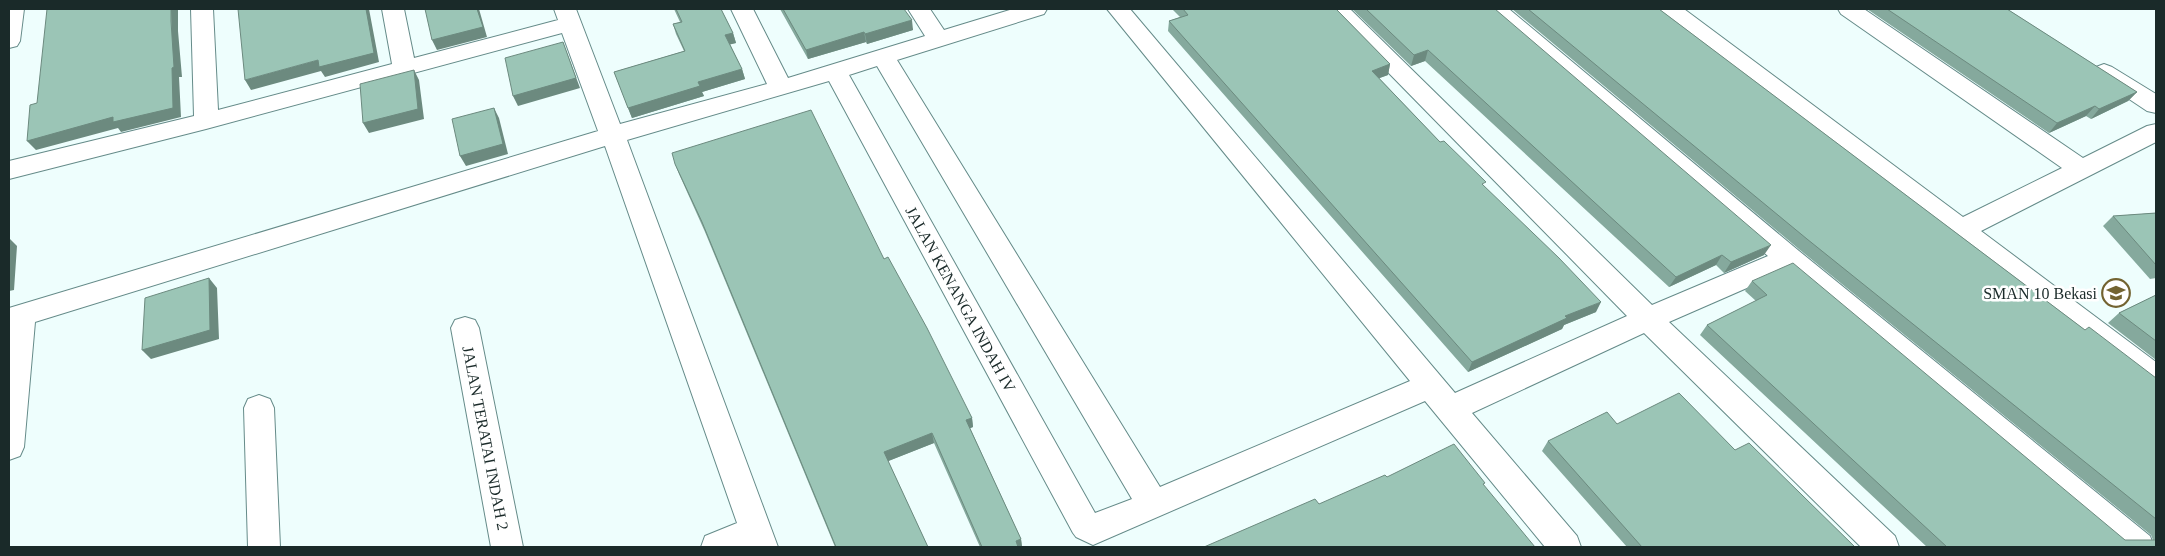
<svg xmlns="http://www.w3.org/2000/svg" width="2165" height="556" font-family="'Times New Roman',serif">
	<rect width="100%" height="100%" fill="#eefefd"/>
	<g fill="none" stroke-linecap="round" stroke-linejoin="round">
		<defs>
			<path id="minor" d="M 9,9 L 24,9 L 20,41 L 17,46 L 9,48 Z
				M 191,9 L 213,9 L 218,110 L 392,64 L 382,9 L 404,9 L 414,58 L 558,20 L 554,9 L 576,9 L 620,124 L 767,84 L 731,9 L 753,9 L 788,78 L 925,36 L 908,9 L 930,9 L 944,30 L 1013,9 L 1047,9 L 1044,14 L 897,60 L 1160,487 L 1410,381 L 1107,9 L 1130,9 L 1455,393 L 1627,316 L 1326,9 L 1350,9 L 1652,305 L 1768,256 L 1488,14 L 1485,9 L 1509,9 L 1799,251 L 2150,536 L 2154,547 L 2114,547 L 1786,271 L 1669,322 L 1895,536 L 1899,547 L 1861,547 L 1644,333 L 1472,413 L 1577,536 L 1581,547 L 1545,547 L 1425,401 L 1093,545 L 1076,537 L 1073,533 L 829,81 L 627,140 L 778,547 L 701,547 L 705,536 L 737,523 L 605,146 L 35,322 L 24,447 L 20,456 L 9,460 L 9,308 L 598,131 L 562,33 L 206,129 L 9,179 L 9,161 L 194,116 ZM 877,66 L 1132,499 L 1095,513 L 849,75 Z
				M 1659,9 L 1684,9 L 1963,217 L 2062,168 L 1841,14 L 1838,9 L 1864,9 L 2083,158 L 2147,126 L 2156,124 L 2156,142 L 1981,231 L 2156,362 L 2156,390 L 2146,387 L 1662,14 Z
				M 2104,64 L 2112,67 L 2156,94 L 2156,113 L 2147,111 L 2096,77 L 2092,72 L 2096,67 Z
				M 465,317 L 475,320 L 479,328 L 523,547 L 491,547 L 451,328 L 455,320 Z
				M 259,395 L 270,399 L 274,408 L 280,547 L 248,547 L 244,408 L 248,399 Z"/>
		</defs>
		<use href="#minor" stroke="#658b89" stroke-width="2"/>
		<use href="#minor" fill="#fff" fill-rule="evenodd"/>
	</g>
	<path fill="#85a99d" d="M 674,9 L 721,9 L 733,33 L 736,43 L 730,44 L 742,69 L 745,79 L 702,92 L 704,96 L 632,118 L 614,72 L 684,51 L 676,34 L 673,24 L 680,22 Z
		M 780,9 L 904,9 L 913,30 L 867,44 L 866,42 L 808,59 Z
		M 1172,9 L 1336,9 L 1390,64 L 1388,75 L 1379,78 L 1440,142 L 1484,186 L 1596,312 L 1564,325 L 1562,329 L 1468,372 L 1168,31 L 1169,21 L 1180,17 Z
		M 1352,9 L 1495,9 L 1764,255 L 1724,273 L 1716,265 L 1669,287 L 1425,61 L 1411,66 Z
		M 1512,9 L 1659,9 L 2085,330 L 2156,378 L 2156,547 L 1927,547 L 1700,335 L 1707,325 L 1756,301 L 1745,291 L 1752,281 L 2125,540 L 2153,540 L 2151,535 L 1800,250 Z
		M 1867,9 L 2007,9 L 2137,92 L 2128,101 L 2091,119 L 2086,116 L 2049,133 Z
		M 675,164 L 884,259 L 972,418 L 973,427 L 970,428 L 1021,539 L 1022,547 L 980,547 L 934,443 L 888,461 L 928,547 L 835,547 L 705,232 L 679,174 Z
		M 2156,213 L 2156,278 L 2150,279 L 2103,226 L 2113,216 Z
		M 2156,295 L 2156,360 L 2108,323 L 2119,313 Z
		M 1548,441 L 1735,450 L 1855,547 L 1627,547 L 1542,451 Z"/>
	<path fill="#6c8a7f" d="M 171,9 L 178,9 L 178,31 L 182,77 L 179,77 L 181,117 L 121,132 L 118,128 L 36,150 L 27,141 L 172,68 Z
		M 366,9 L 369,9 L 379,62 L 325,77 L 321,71 L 251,90 L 245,80 L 318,60 Z
		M 477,9 L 479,9 L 487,37 L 437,50 L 432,40 Z
		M 912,20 L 913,30 L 867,44 L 865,34 Z
		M 864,32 L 866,42 L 808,59 L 806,50 Z
		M 733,33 L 736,43 L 728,45 L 725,35 Z
		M 563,42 L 580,88 L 518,106 L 513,96 Z
		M 1428,50 L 1425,61 L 1411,66 L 1414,55 Z
		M 1390,64 L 1388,75 L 1369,82 L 1372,71 Z
		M 742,69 L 745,79 L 702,92 L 704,96 L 632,118 L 628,108 L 698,82 Z
		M 414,70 L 419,80 L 424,119 L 369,133 L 363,123 Z
		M 2137,92 L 2128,101 L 2091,119 L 2099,109 Z
		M 2095,106 L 2086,116 L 2049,133 L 2057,123 Z
		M 494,108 L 499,118 L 508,154 L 466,166 L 460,156 Z
		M 9,238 L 17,246 L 14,290 L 9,291 Z
		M 1771,245 L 1764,255 L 1724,273 L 1731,262 Z
		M 1722,255 L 1716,265 L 1669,287 L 1676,277 Z
		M 209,278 L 217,288 L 219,339 L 151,359 L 142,350 Z
		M 1601,302 L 1596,312 L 1564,325 L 1562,329 L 1468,372 L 1472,362 L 1565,316 Z
		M 972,418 L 973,427 L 968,429 L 966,420 Z
		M 932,433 L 934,443 L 886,462 L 884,452 Z
		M 1021,539 L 1022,547 L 1016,547 L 1016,541 Z"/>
	<path fill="#9bc5b6" stroke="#6c8a7f" d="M 47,9 L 171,9 L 171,21 L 174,67 L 172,68 L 173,108 L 113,122 L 113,117 L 27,141 L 30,105 L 37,103 Z
		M 238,9 L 366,9 L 374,53 L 319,67 L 318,60 L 245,80 Z
		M 425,9 L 477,9 L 483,27 L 432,40 Z
		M 676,9 L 721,9 L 733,33 L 725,35 L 742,69 L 698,82 L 700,86 L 628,108 L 614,72 L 685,51 L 673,24 L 682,22 Z
		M 783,9 L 904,9 L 912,20 L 865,34 L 864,32 L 806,50 Z
		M 1183,9 L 1336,9 L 1390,64 L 1372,71 L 1440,142 L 1444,141 L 1486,182 L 1482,184 L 1559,258 L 1601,302 L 1565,316 L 1567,318 L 1472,362 L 1169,21 L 1188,15 Z
		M 1366,9 L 1495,9 L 1771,245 L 1731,262 L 1722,255 L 1676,277 L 1428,50 L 1414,55 Z
		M 1528,9 L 1659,9 L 2085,330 L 2089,327 L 2156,378 L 2156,519 L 1807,239 Z
		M 1887,9 L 2007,9 L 2137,92 L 2099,109 L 2095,106 L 2057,123 Z
		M 563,42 L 576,78 L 513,96 L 505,58 Z
		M 414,70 L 418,109 L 363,123 L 360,84 Z
		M 494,108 L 503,144 L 460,156 L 452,119 Z
		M 811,110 L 884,259 L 888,257 L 927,328 L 972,418 L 966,420 L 1021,539 L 1016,541 L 1018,547 L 982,547 L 932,433 L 884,452 L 928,547 L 836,547 L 702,222 L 675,164 L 672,153 Z
		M 2156,213 L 2156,265 L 2113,216 Z
		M 1793,263 L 2125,540 L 2156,540 L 2156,547 L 1947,547 L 1707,325 L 1767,295 L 1752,281 Z
		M 209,278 L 210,330 L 142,350 L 145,298 Z
		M 2156,295 L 2156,341 L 2119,313 Z
		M 1679,393 L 1735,450 L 1749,443 L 1855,547 L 1642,547 L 1548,441 L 1607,412 L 1617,424 Z
		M 1454,444 L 1485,483 L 1483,484 L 1535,547 L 1204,547 L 1315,499 L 1319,504 L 1385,475 L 1387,477 Z"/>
	<defs>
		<symbol id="school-ring" viewBox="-11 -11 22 22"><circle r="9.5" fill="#fff" stroke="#736331" stroke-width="1.5"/><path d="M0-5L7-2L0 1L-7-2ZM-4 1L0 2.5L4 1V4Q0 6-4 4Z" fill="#736331"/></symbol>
	</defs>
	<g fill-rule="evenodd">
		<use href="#school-ring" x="2100" y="277" width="32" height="32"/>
	</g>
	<g text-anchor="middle" stroke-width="5" stroke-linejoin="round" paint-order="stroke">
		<g font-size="16" fill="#1a2a29" stroke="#fff" text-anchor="end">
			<text x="2097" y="299">SMAN 10 Bekasi</text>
		</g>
		<g font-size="16" fill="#1a2a29" stroke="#fff">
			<text transform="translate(961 299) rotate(61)" y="6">JALAN KENANGA INDAH IV</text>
			<text transform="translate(486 438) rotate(79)" y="6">JALAN TERATAI INDAH 2</text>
		</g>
	</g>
	<rect width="2165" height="556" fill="none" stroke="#1a2a29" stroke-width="20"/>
</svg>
